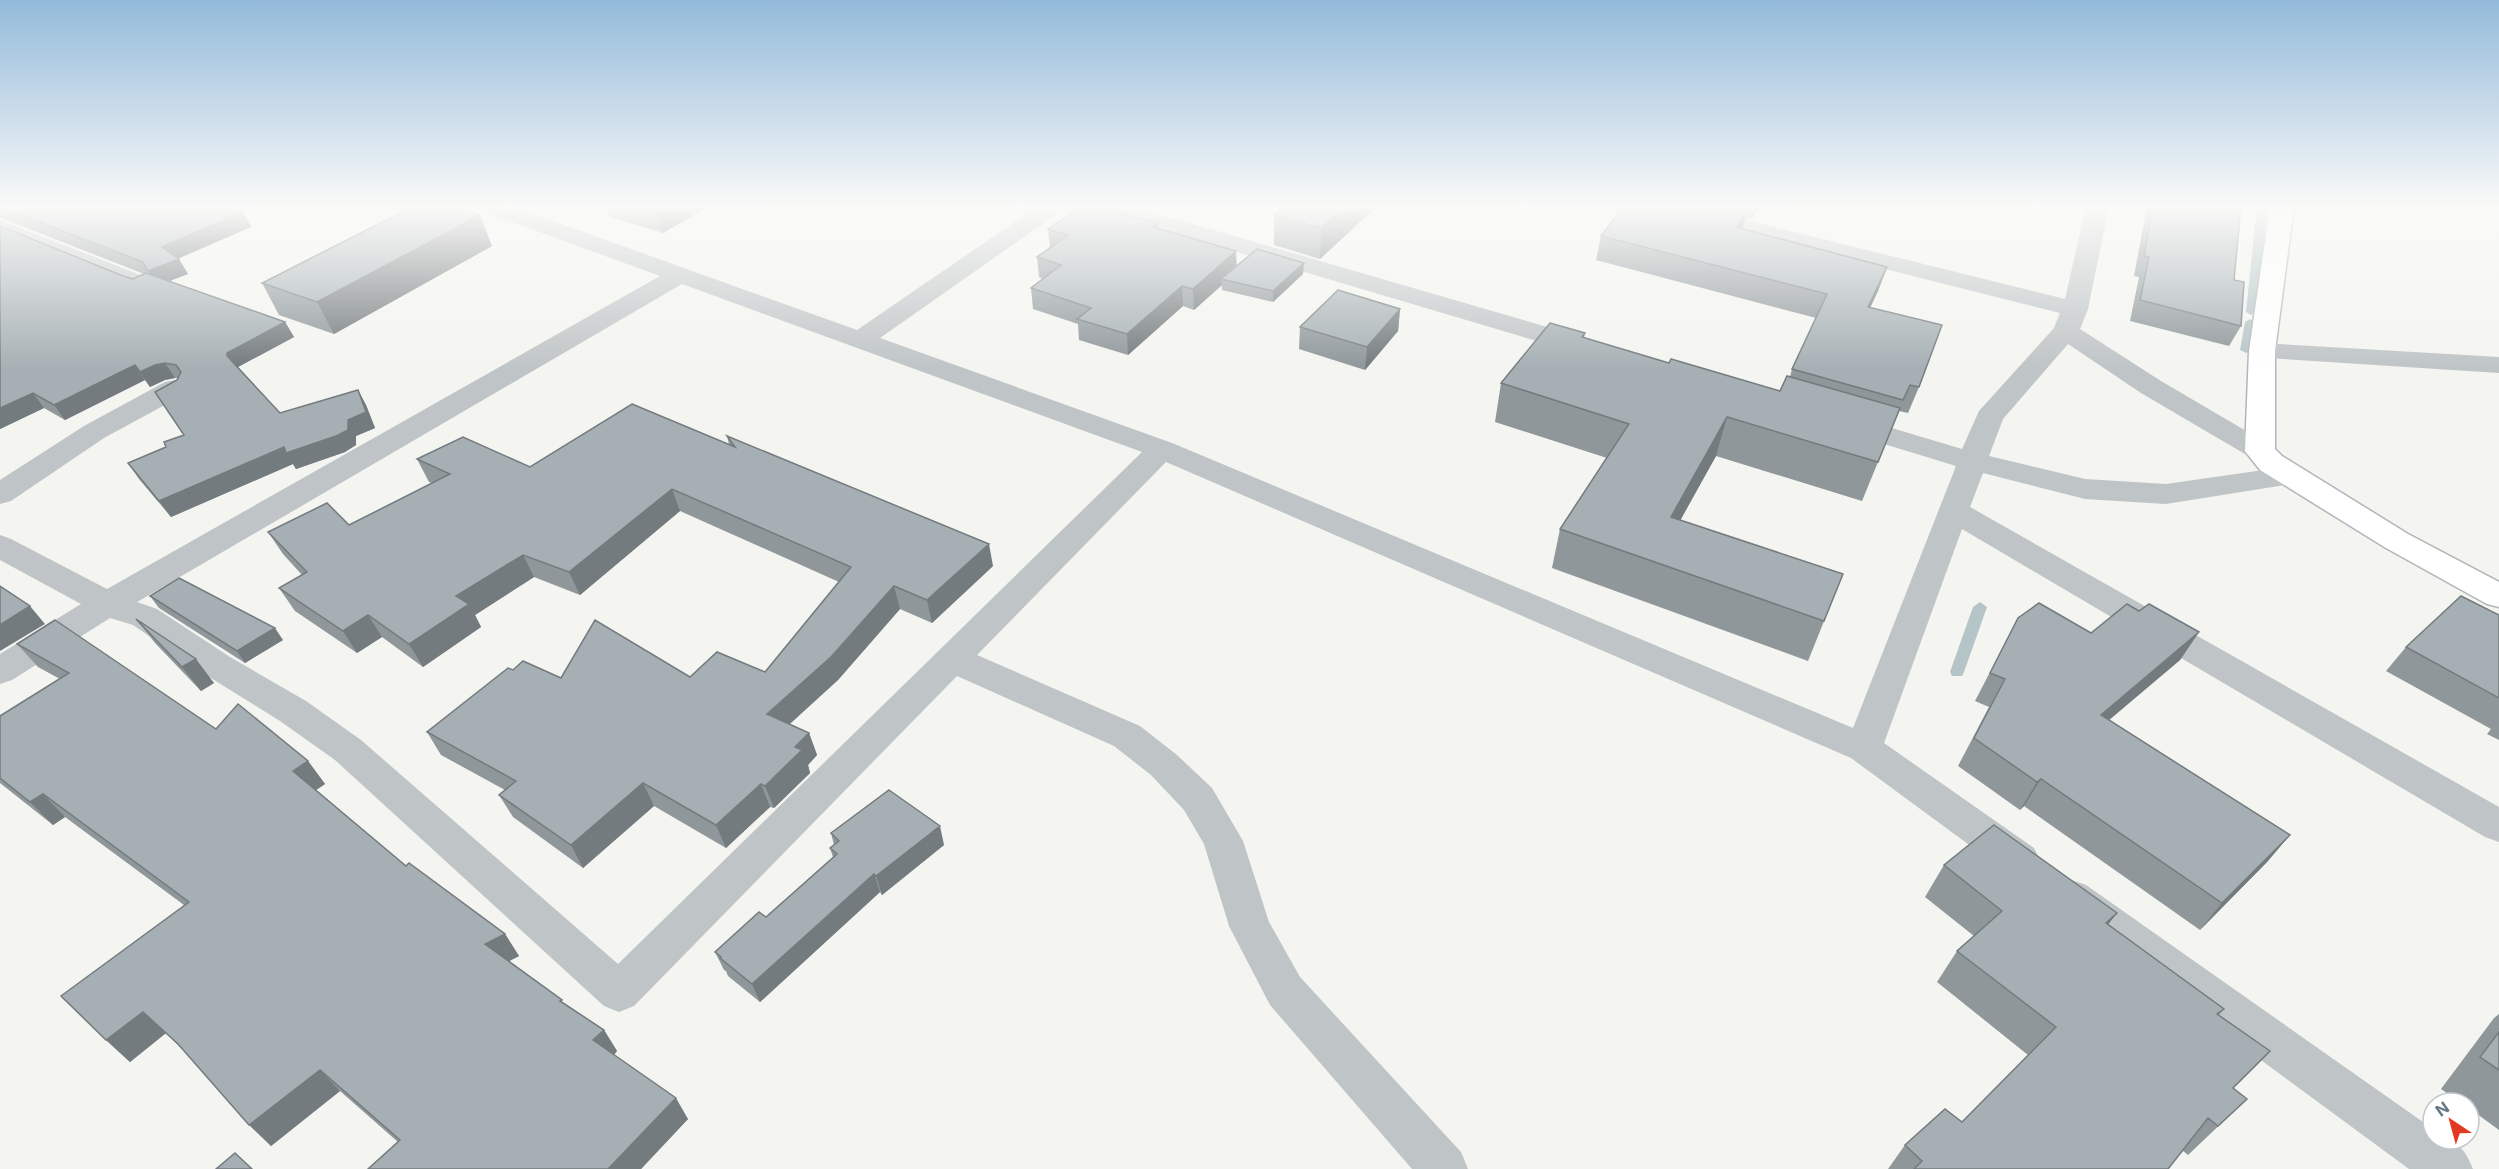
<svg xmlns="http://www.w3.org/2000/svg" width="2499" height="1169" font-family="Inter,sans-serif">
	<rect width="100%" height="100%" fill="#f4f4f0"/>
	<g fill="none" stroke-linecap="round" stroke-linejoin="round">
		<path fill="#b5c4c6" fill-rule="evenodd" d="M 2257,206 L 2267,206 L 2256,312 L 2251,315 L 2246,312 Z
			M 2250,319 L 2255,322 L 2252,350 L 2246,353 L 2240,350 L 2245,322 Z
			M 1980,602 L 1987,607 L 1964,672 L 1962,676 L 1952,676 L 1950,672 L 1973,607 Z"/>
		<defs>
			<path id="major" d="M 2270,206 L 2294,206 L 2275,351 L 2275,449 L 2282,456 L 2408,534 L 2499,582 L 2499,607 L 2487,604 L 2386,548 L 2260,470 L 2245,451 L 2249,351 Z"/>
		</defs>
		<use href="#major" stroke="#b0b6b9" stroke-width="3"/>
		<path fill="#bfc4c6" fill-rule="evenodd" d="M 479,206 L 511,206 L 857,330 L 1038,206 L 1064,206 L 1061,211 L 880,338 L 1172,443 L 1853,728 L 1956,466 L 1835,429 L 1831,423 L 1835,417 L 1845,414 L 1962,449 L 1979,411 L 2054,328 L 2060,313 L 1654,211 L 1650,206 L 1689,206 L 2065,299 L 2086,206 L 2109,206 L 2088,309 L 2080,329 L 2161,381 L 2270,445 L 2275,451 L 2270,457 L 2260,460 L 2250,457 L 2141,393 L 2068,344 L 2003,419 L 1989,456 L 2085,479 L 2166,484 L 2291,466 L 2302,468 L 2306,475 L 2302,482 L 2291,484 L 2166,504 L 2085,499 L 1983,473 L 1970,507 L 2499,807 L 2499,842 L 2485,837 L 1962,529 L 1884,743 L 2034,848 L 2040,860 L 2034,872 L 2020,877 L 2006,872 L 1851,758 L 1166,462 L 977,655 L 1140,726 L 1177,755 L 1212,788 L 1243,841 L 1269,922 L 1300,977 L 1461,1152 L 1468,1169 L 1412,1169 L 1270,1005 L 1229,926 L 1204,844 L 1184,810 L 1151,775 L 1114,746 L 957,676 L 634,1006 L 619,1012 L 604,1006 L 335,760 L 280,721 L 206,675 L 133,625 L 110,618 L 12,680 L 0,684 L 0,654 L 81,604 L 0,560 L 0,535 L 11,539 L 107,589 L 660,276 L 482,211 ZM 682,284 L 1142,452 L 618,964 L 361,740 L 306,701 L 230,657 L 157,609 L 137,602 Z
			M 1095,206 L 1131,206 L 1592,340 L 1596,346 L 1592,352 L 1583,354 L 1574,352 L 1099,211 Z
			M 0,220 L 151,279 L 155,284 L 151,289 L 142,292 L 133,289 L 0,235 Z
			M 2262,343 L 2499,357 L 2499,373 L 2252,357 L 2249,351 L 2252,345 Z
			M 175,380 L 185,382 L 189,388 L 185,394 L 104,438 L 11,501 L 0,504 L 0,480 L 84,426 L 165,382 Z
			M 2071,880 L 2086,885 L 2433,1129 L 2433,1139 C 2456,1139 2465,1148 2473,1169 L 2409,1169 L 2056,909 L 2050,897 L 2056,885 Z"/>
		<use href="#major" fill="#fff" fill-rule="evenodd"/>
	</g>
	<path fill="#8f979b" d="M 0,206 L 251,206 L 240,210 L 243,212 L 251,227 L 178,259 L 188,274 L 169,281 L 285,322 L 294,337 L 238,367 L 280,413 L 358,390 L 366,405 L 375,428 L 356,436 L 356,445 L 345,452 L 296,469 L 293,464 L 171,517 L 139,479 L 128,463 L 166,447 L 184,435 L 155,392 L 177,380 L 178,378 L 175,378 L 165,380 L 150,387 L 145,380 L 65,420 L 44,408 L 0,429 L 0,226 L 123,276 L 133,279 L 144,274 L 1,218 L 0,218 Z
		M 606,206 L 709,206 L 663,233 L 610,217 Z
		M 881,206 L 905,206 L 898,211 Z
		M 1377,206 L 1320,259 L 1274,245 L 1274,215 Z
		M 1624,206 L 1760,206 L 1751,219 L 1745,218 L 1742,229 L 1887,267 L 1878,291 L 1870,307 L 1919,387 L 1908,413 L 1899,411 L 1862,501 L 1716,456 L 1680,520 L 1843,574 L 1808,661 L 1552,568 L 1560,529 L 1607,458 L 1495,422 L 1501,383 L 1585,333 L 1584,338 L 1669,363 L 1780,391 L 1790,377 L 1792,369 L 1816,318 L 1596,260 L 1601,236 Z
		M 2147,206 L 2241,206 L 2234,280 L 2241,326 L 2229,346 L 2130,321 L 2139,277 L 2134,276 Z
		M 1158,223 L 1158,228 L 1237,266 L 1303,274 L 1273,302 L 1222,290 L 1222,285 L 1194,310 L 1183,306 L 1128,355 L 1079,340 L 1078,324 L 1033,309 L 1031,288 L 1043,279 L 1039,277 L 1037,257 L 1050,247 L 1048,229 Z
		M 492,246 L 334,334 L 279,315 L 262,283 Z
		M 1400,309 L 1398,331 L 1365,370 L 1299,349 L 1300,327 Z
		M 727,436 L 993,566 L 932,623 L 900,609 L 838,680 L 790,724 L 809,733 L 817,755 L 808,765 L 810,773 L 774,808 L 770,807 L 726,848 L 654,806 L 583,868 L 513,817 L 499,795 L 505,790 L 441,755 L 427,732 L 513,670 L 561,678 L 690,677 L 765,672 L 839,582 L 680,511 L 580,595 L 534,577 L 475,615 L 481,627 L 423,667 L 382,637 L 357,653 L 295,611 L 279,588 L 302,575 L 283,554 L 268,532 L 349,525 L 432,483 L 429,482 L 417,459 L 530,467 L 729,444 Z
		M 150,596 L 283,640 L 245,663 L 159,608 Z
		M 2139,611 L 2199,632 L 2180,660 L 2109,720 L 2290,835 L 2267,862 L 2200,930 L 2024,806 L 2020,810 L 1958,766 L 1989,707 L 1975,701 L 2018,618 L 2091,633 Z
		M 2499,615 L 2499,740 L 2487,734 L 2491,729 L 2386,671 L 2406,647 Z
		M 136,619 L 214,683 L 201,691 L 155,643 Z
		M 17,644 L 216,729 L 308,761 L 325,784 L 316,790 L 406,866 L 505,934 L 519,956 L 509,961 L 566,1005 L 604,1030 L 617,1051 L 614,1055 L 688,1119 L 641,1169 L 368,1169 L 398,1142 L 340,1091 L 271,1146 L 181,1048 L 166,1033 L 130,1062 L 106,1040 L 184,905 L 65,817 L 53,825 L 0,783 L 0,716 L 60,679 L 38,667 Z
		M 831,833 L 944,845 L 882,895 L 880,892 L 760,1002 L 728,976 L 726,971 L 724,970 L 715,952 L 766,917 L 833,857 L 830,848 L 834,845 Z
		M 1944,865 L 2117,913 L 2108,924 L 2224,1009 L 2219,1015 L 2233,1088 L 2247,1099 L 2188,1155 L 2182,1150 L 2168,1169 L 1888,1169 L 1905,1145 L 1962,1122 L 2028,1055 L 1937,982 L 1957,951 L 1974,936 L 1925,897 Z
		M 2499,1014 L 2499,1130 L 2469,1108 L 2469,1103 L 2461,1103 L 2441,1089 L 2494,1018 Z"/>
	<path fill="#747b7e" d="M 229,206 L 251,206 L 232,213 Z
		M 666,206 L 709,206 L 663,233 L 656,211 Z
		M 897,206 L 905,206 L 898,211 Z
		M 1346,206 L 1377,206 L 1320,259 L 1321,228 Z
		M 1755,206 L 1760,206 L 1751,219 Z
		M 1747,211 L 1741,235 L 1736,227 Z
		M 243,212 L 251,227 L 171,261 L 162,247 Z
		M 480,215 L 492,246 L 334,334 L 317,302 Z
		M 1236,251 L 1237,272 L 1221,279 L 1222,285 L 1194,310 L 1193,289 Z
		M 179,259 L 188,274 L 157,286 L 148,271 Z
		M 1304,263 L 1303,274 L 1273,302 L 1273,291 Z
		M 1887,267 L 1878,291 L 1859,332 L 1868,307 Z
		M 1182,286 L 1183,306 L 1128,355 L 1127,334 Z
		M 1400,309 L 1398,331 L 1365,370 L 1367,347 Z
		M 285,322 L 294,337 L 236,368 L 227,356 L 227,353 Z
		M 165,363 L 175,378 L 165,380 L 150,387 L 140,372 L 155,365 Z
		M 135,365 L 145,380 L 65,420 L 54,405 Z
		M 358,390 L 366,405 L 375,428 L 356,436 L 356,445 L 345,452 L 296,469 L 293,464 L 171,517 L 159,501 L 348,420 Z
		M 33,393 L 44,408 L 0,429 L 0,408 Z
		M 1727,417 L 1716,456 L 1660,557 L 1671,517 Z
		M 672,489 L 680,511 L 580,595 L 569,572 Z
		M 989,544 L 993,566 L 932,623 L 927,600 Z
		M 523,555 L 534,577 L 475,615 L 481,627 L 423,667 L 409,644 L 456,596 Z
		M 894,586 L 900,609 L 838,680 L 775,737 L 767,714 Z
		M 30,606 L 45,624 L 0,651 L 0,625 Z
		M 368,615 L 382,637 L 357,653 L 343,631 Z
		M 275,628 L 283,640 L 245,663 L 237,651 Z
		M 2199,632 L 2180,660 L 2083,742 L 2101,715 Z
		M 196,659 L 214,683 L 201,691 L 182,667 Z
		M 809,733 L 817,755 L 808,765 L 810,773 L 774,808 L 765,786 L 795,747 Z
		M 308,761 L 325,784 L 310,794 L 293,771 Z
		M 2041,779 L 2024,806 L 2020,810 L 2037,782 Z
		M 643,783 L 654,806 L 583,868 L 571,845 Z
		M 761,784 L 770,807 L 726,848 L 716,825 Z
		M 43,794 L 65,817 L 53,825 L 30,802 Z
		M 940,826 L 944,845 L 882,895 L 876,876 Z
		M 2290,835 L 2267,862 L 2200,930 L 2222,903 Z
		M 874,874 L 880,892 L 760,1002 L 752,984 Z
		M 2117,913 L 2093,944 L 2106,923 Z
		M 505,934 L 519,956 L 500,966 L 485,944 Z
		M 143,1012 L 166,1033 L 130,1062 L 106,1040 Z
		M 604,1030 L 617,1051 L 607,1062 L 593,1040 Z
		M 320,1070 L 340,1091 L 271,1146 L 249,1125 Z
		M 676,1098 L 688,1119 L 641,1169 L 608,1169 Z"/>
	<path fill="#a6b0b4" stroke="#747b7e" stroke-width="1.5" d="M 0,206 L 234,206 L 243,212 L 162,247 L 179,259 L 148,271 L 143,262 L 0,207 Z
		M 414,206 L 448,206 L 480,215 L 317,302 L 262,283 Z
		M 637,206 L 666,206 L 656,211 Z
		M 1082,206 L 1096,206 L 1158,223 L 1153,227 L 1236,251 L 1193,289 L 1182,286 L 1127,334 L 1077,319 L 1091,308 L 1031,288 L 1061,265 L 1037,257 L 1068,235 L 1048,229 Z
		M 1285,206 L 1346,206 L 1321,228 L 1274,215 Z
		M 1624,206 L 1726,206 L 1747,211 L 1736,227 L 1887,267 L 1868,307 L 1942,325 L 1919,387 L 1910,385 L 1903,400 L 1792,369 L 1827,294 L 1601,236 Z
		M 2153,206 L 2241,206 L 2234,280 L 2244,282 L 2241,326 L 2140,300 L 2149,257 L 2144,256 Z
		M 0,226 L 123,276 L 133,279 L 146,273 L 285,322 L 227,353 L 227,356 L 280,413 L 358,390 L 366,412 L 348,420 L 348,430 L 336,436 L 286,453 L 284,447 L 159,501 L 128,463 L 166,447 L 164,442 L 184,435 L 155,392 L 177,380 L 181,372 L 176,365 L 165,363 L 155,365 L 140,372 L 135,365 L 54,405 L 33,393 L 0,408 Z
		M 1257,249 L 1304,263 L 1273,291 L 1221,279 Z
		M 1338,290 L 1400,309 L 1367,347 L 1300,327 Z
		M 1550,323 L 1585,333 L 1582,337 L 1669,363 L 1671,359 L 1780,391 L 1787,376 L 1900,408 L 1878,462 L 1727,417 L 1671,517 L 1843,574 L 1824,621 L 1560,529 L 1629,424 L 1501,383 Z
		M 632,404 L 735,447 L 727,436 L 989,544 L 927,600 L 894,586 L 831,657 L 767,714 L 809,733 L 795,747 L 802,750 L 765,786 L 761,784 L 716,825 L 643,783 L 571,845 L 499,795 L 516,781 L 427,732 L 508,668 L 513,670 L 523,661 L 561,678 L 595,620 L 690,677 L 717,652 L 765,672 L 851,567 L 672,489 L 569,572 L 523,555 L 456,596 L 469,604 L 409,644 L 368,615 L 343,631 L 279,588 L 307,572 L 268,532 L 327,503 L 349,525 L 450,474 L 417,459 L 463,437 L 530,467 Z
		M 179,578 L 275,628 L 237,651 L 150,596 Z
		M 0,586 L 30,606 L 0,625 Z
		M 2461,596 L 2499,615 L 2499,698 L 2406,647 Z
		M 2039,603 L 2091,633 L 2127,604 L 2139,611 L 2149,604 L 2199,632 L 2101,715 L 2290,835 L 2222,903 L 2041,779 L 2037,782 L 1974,738 L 2005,679 L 1990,673 L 2018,618 Z
		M 136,619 L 196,659 L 182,667 Z
		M 55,620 L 216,729 L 238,704 L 308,761 L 293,771 L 406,866 L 409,863 L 505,934 L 485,944 L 562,1000 L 560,1001 L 604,1030 L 593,1040 L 676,1098 L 608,1169 L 368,1169 L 400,1140 L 320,1070 L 249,1125 L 178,1044 L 143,1012 L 106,1040 L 61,996 L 189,902 L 43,794 L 30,802 L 0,778 L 0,716 L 69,673 L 17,644 Z
		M 889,790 L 940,826 L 876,876 L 874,874 L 752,984 L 720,958 L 721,957 L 715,952 L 759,912 L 766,917 L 837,854 L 830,848 L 839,841 L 831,833 Z
		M 1994,825 L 2117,913 L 2106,923 L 2224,1009 L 2217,1014 L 2270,1051 L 2233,1088 L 2247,1099 L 2218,1126 L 2208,1118 L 2168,1169 L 1914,1169 L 1922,1161 L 1905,1145 L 1945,1109 L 1962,1122 L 2056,1027 L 1957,951 L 2002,911 L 1944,865 Z
		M 2499,1032 L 2499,1070 L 2480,1057 Z
		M 235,1153 L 252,1169 L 216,1169 Z"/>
	<linearGradient id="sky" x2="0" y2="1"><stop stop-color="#93bada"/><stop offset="0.56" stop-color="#fafaf8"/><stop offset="1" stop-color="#fafaf8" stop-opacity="0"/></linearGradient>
	<rect width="2499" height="369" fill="url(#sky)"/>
	<g transform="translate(2451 1121) rotate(324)"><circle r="28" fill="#ffffff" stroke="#c1c9cd" stroke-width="1.5"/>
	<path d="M0-4.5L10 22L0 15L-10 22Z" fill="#e33822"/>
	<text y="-9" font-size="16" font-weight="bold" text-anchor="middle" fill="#637882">N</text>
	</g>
</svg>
